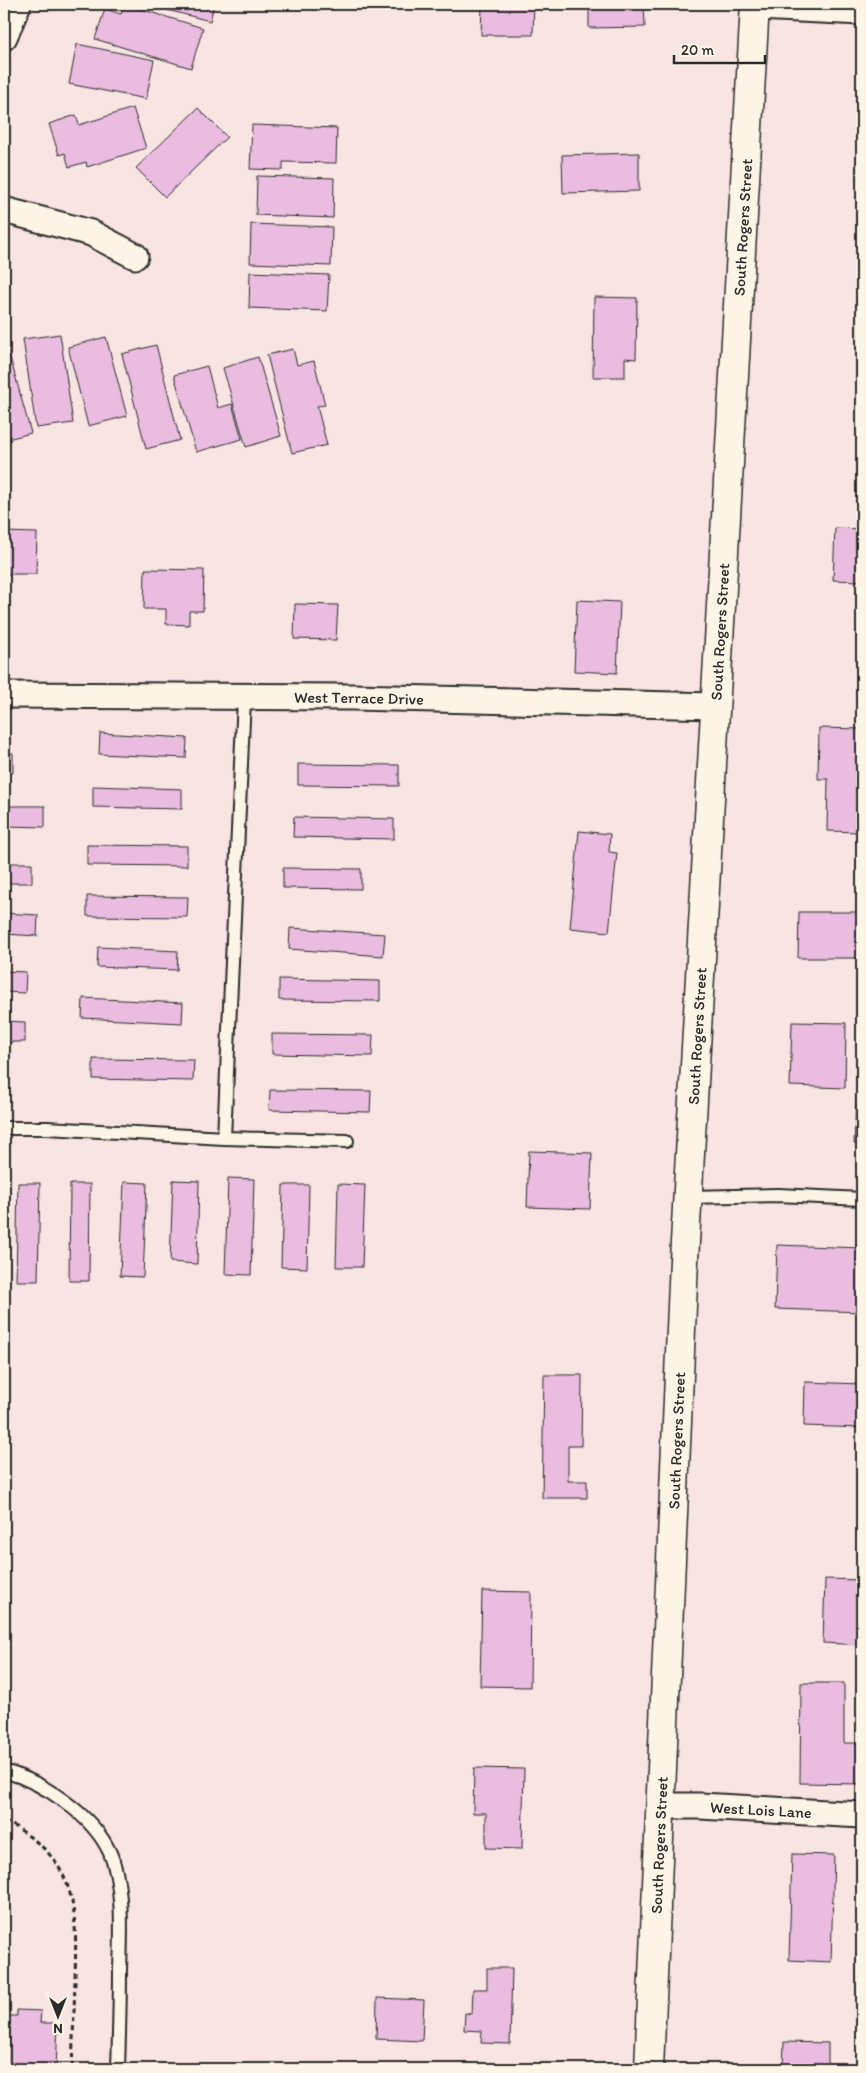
<svg xmlns="http://www.w3.org/2000/svg" width="866" height="2073" font-family="Itim,sans-serif">
	<rect width="100%" height="100%" fill="#f7e4e3"/>
	<filter id="ink" filterUnits="userSpaceOnUse"><feTurbulence type="fractalNoise" baseFrequency=".02" numOctaves="2"/><feDisplacementMap in="SourceGraphic" scale="10" xChannelSelector="R" yChannelSelector="G"/><feConvolveMatrix kernelMatrix="1 2 1 2 8 2 1 2 1" color-interpolation-filters="sRGB"/></filter>
	<g filter="url(#ink)">
		<path fill="#eabcdf" stroke="#2b2b2b" d="M 124,4 L 203,28 L 191,68 L 95,39 L 105,9 L 121,14 Z
			M 144,4 L 214,4 L 210,21 Z
			M 482,4 L 534,4 L 533,35 L 481,35 Z
			M 589,4 L 663,4 L 663,5 L 644,5 L 645,27 L 589,28 Z
			M 77,44 L 154,60 L 146,99 L 69,84 Z
			M 133,108 L 146,148 L 87,167 L 86,162 L 69,167 L 65,153 L 59,155 L 49,124 L 76,115 L 79,125 Z
			M 198,108 L 227,137 L 165,197 L 136,168 Z
			M 252,125 L 337,128 L 336,163 L 283,162 L 283,170 L 250,169 Z
			M 639,153 L 639,191 L 563,193 L 562,155 Z
			M 257,176 L 334,178 L 333,218 L 256,215 Z
			M 251,224 L 332,227 L 331,266 L 250,263 Z
			M 250,272 L 329,275 L 327,311 L 249,308 Z
			M 594,297 L 637,298 L 636,359 L 625,358 L 625,377 L 593,377 Z
			M 60,334 L 73,423 L 36,428 L 23,339 Z
			M 106,337 L 127,416 L 88,426 L 68,347 Z
			M 156,345 L 180,440 L 146,449 L 122,354 Z
			M 293,349 L 297,365 L 314,361 L 325,405 L 317,406 L 327,445 L 292,453 L 267,355 Z
			M 8,350 L 31,433 L 4,440 L 4,351 Z
			M 258,357 L 281,436 L 246,447 L 223,368 Z
			M 207,366 L 218,408 L 232,404 L 242,439 L 196,452 L 174,375 Z
			M 835,528 L 862,529 L 862,581 L 833,580 Z
			M 4,532 L 37,533 L 36,574 L 4,574 Z
			M 145,569 L 204,570 L 203,611 L 189,611 L 189,625 L 166,624 L 166,609 L 144,609 Z
			M 577,600 L 620,602 L 617,673 L 574,671 Z
			M 295,604 L 338,605 L 336,640 L 294,639 Z
			M 819,728 L 862,729 L 862,779 L 859,779 L 858,832 L 827,831 L 828,779 L 818,779 Z
			M 100,733 L 187,738 L 186,758 L 99,754 Z
			M 4,753 L 13,753 L 13,773 L 4,773 Z
			M 298,764 L 399,765 L 399,786 L 298,785 Z
			M 93,786 L 182,789 L 182,809 L 93,807 Z
			M 4,806 L 45,806 L 45,827 L 4,826 Z
			M 294,817 L 394,819 L 394,839 L 293,837 Z
			M 579,831 L 610,834 L 609,852 L 617,853 L 609,932 L 570,928 Z
			M 87,845 L 187,846 L 187,866 L 87,865 Z
			M 4,863 L 32,863 L 32,883 L 4,883 Z
			M 283,868 L 361,869 L 361,889 L 283,888 Z
			M 87,896 L 188,897 L 187,917 L 87,916 Z
			M 799,912 L 859,912 L 859,958 L 798,958 Z
			M 4,913 L 38,915 L 37,936 L 4,934 Z
			M 290,928 L 385,934 L 383,956 L 289,949 Z
			M 98,947 L 178,951 L 177,970 L 97,967 Z
			M 4,971 L 26,972 L 25,993 L 4,992 Z
			M 279,979 L 380,981 L 380,1001 L 279,1000 Z
			M 83,998 L 183,1003 L 182,1023 L 82,1018 Z
			M 4,1021 L 25,1022 L 25,1042 L 4,1042 Z
			M 792,1022 L 846,1023 L 845,1088 L 790,1086 Z
			M 272,1034 L 373,1035 L 372,1056 L 272,1054 Z
			M 93,1059 L 194,1060 L 193,1081 L 93,1079 Z
			M 4,1076 L 8,1076 L 7,1097 L 4,1096 Z
			M 857,1082 L 862,1083 L 862,1145 L 854,1144 Z
			M 270,1090 L 371,1091 L 370,1112 L 269,1110 Z
			M 529,1151 L 592,1153 L 590,1209 L 527,1207 Z
			M 228,1178 L 254,1179 L 251,1275 L 225,1274 Z
			M 173,1180 L 199,1181 L 197,1264 L 170,1262 Z
			M 124,1182 L 147,1183 L 143,1277 L 120,1276 Z
			M 18,1183 L 40,1183 L 38,1281 L 16,1281 Z
			M 70,1184 L 90,1184 L 89,1281 L 69,1281 Z
			M 338,1184 L 365,1185 L 362,1267 L 336,1267 Z
			M 283,1185 L 309,1185 L 307,1268 L 281,1267 Z
			M 777,1245 L 862,1248 L 862,1312 L 775,1309 Z
			M 544,1375 L 582,1375 L 581,1446 L 568,1446 L 568,1481 L 587,1481 L 587,1498 L 542,1498 Z
			M 805,1382 L 862,1384 L 862,1428 L 804,1426 Z
			M 825,1579 L 862,1580 L 862,1645 L 823,1643 Z
			M 482,1591 L 531,1592 L 530,1687 L 480,1686 Z
			M 801,1683 L 844,1683 L 844,1743 L 862,1743 L 862,1784 L 800,1783 Z
			M 474,1768 L 524,1769 L 522,1849 L 486,1848 L 486,1813 L 473,1813 Z
			M 792,1854 L 834,1855 L 831,1962 L 789,1960 Z
			M 487,1968 L 512,1968 L 510,2044 L 481,2043 L 482,2031 L 464,2030 L 465,2013 L 472,2014 L 473,1989 L 487,1989 Z
			M 377,1998 L 424,2000 L 422,2041 L 376,2039 Z
			M 17,2010 L 41,2011 L 40,2023 L 58,2023 L 56,2069 L 4,2069 L 4,2016 L 17,2016 Z
			M 784,2042 L 828,2043 L 828,2069 L 842,2069 L 783,2069 Z"/>
		<g fill="none" stroke-linecap="round" stroke-linejoin="round">
			<defs>
				<path id="service" d="M 4,1128 L 47,1128 L 224,1138 L 347,1141
					M 224,1138 L 244,698
					M 688,1197 L 778,1195 L 862,1199
					M 4,1771 C 43,1782 93,1815 110,1853 C 124,1886 121,1935 120,1970 C 120,2003 119,2036 118,2069"/>
				<g id="minor">
					<path d="M 755,7 L 862,12"/>
					<path d="M 4,37 L 18,4"/>
					<path d="M 4,210 L 91,233 L 135,256"/>
					<path id="s1" d="M 4,695 L 353,697 L 715,706"/>
					<path id="s2" d="M 660,1806 L 700,1806 L 862,1815"/>
				</g>
				<g id="tertiary">
					<path id="s3" d="M 649,2069 L 684,1260 L 755,4"/>
				</g>
			</defs>
			<use href="#service" stroke="#2b2b2b" stroke-width="16"/>
			<use href="#minor" stroke="#2b2b2b" stroke-width="29"/>
			<use href="#tertiary" stroke="#2b2b2b" stroke-width="31"/>
			<path stroke="#2b2b2b" stroke-width="3" stroke-dasharray="5 4" stroke-linecap="butt" d="M 4,1822 C 13,1824 22,1831 30,1837 C 81,1873 76,1926 75,1982 C 74,2011 73,2040 72,2069"/>
			<use href="#service" stroke="#fcf5e5" stroke-width="12"/>
			<use href="#minor" stroke="#fcf5e5" stroke-width="25"/>
			<use href="#tertiary" stroke="#fcf5e5" stroke-width="28"/>
		</g>
	</g>
	<g text-anchor="middle" stroke-width="4" stroke-linejoin="round" paint-order="stroke">
		<g font-size="16" fill="#2b2b2b" stroke="#fcf5e5">
			<text dy="6" stroke="none"><textPath href="#s3" startOffset="1844">South Rogers Street</textPath></text>
			<text dy="6" stroke="none"><textPath href="#s3" startOffset="1439">South Rogers Street</textPath></text>
			<text dy="6" stroke="none"><textPath href="#s1" startOffset="355">West Terrace Drive</textPath></text>
			<text dy="6" stroke="none"><textPath href="#s3" startOffset="1034">South Rogers Street</textPath></text>
			<text dy="6" stroke="none"><textPath href="#s3" startOffset="629">South Rogers Street</textPath></text>
			<text dy="6" stroke="none"><textPath href="#s2" startOffset="101">West Lois Lane</textPath></text>
			<text dy="6" stroke="none"><textPath href="#s3" startOffset="224">South Rogers Street</textPath></text>
		</g>
	</g>
	<rect width="866" height="2073" fill="none" stroke="#fcf5e5" stroke-width="20"/>
	<rect x="10" y="10" width="846" height="2053" fill="none" stroke="#2b2b2b" stroke-width="2" filter="url(#ink)"/>
	<g transform="translate(58 2016) rotate(180)" stroke="#fcf5e5" stroke-width="4" paint-order="stroke">
	<path d="M0-4L9 19L0 12L-9 19Z" fill="#2b2b2b"/>
	<text y="-8" font-size="14" font-weight="bold" text-anchor="middle" fill="#2b2b2b">N</text>
	</g>
	<path d="M674 55v8h91v-8" fill="none" stroke="#2b2b2b" stroke-width="2.5"/>
	<text x="681" y="55" font-size="15" fill="#2b2b2b" stroke="#fcf5e5" stroke-width="4" paint-order="stroke">20 m</text>
</svg>
